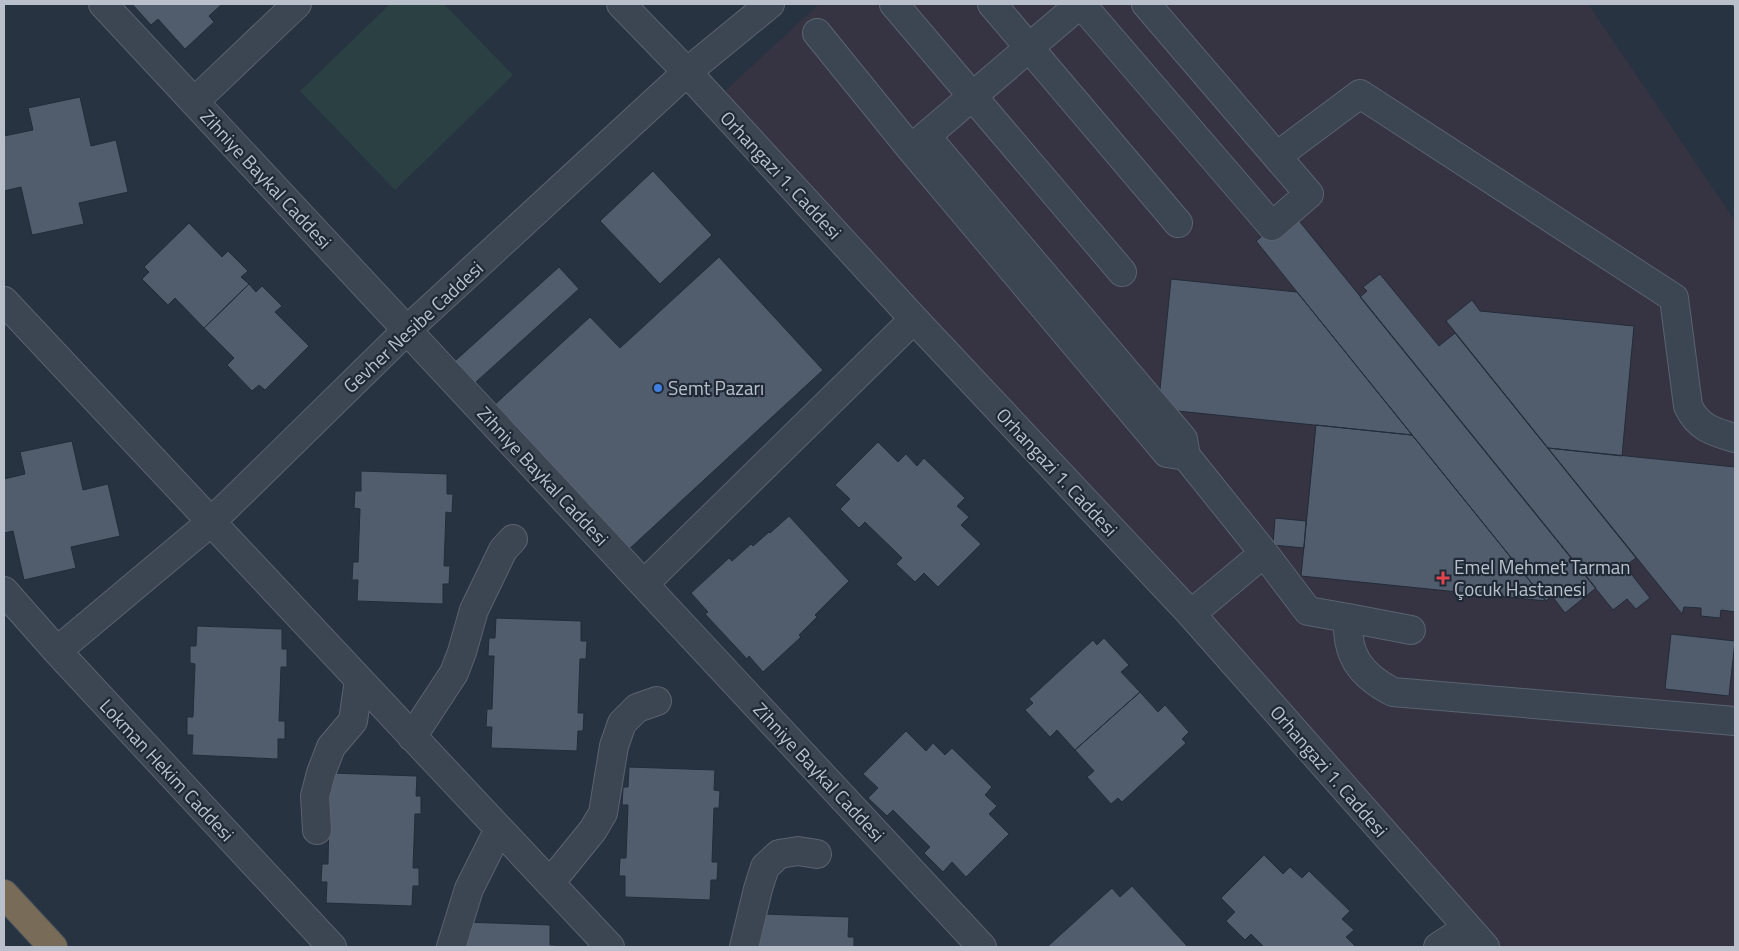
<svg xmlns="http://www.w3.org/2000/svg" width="1739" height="951" font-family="'Titillium Web',sans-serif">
	<rect width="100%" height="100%" fill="#283342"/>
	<path fill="#363443" d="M 819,4 L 1588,4 L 1735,221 L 1735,947 L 1492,947 L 712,103 Z"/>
	<path fill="#2a4043" d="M 390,4 L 444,4 L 513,75 L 395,190 L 300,91 Z"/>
	<path fill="#515c6d" stroke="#232c39" d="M 132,4 L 222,4 L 209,16 L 214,22 L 185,49 L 158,19 L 151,25 Z
		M 80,97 L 91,146 L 116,140 L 128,192 L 79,203 L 84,224 L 32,235 L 21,187 L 4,191 L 4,136 L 33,130 L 28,108 Z
		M 653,171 L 712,235 L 660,284 L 600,221 Z
		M 1292,212 L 1596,588 L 1565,613 L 1552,596 L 1546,601 L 1256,241 Z
		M 189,223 L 222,257 L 228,251 L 248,271 L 241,277 L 249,284 L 204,328 L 175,298 L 168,305 L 142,279 L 149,272 L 144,267 Z
		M 719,257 L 823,370 L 626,552 L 492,407 L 590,317 L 620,348 Z
		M 559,267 L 579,289 L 466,391 L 446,369 Z
		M 1380,274 L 1439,346 L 1455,333 L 1636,558 L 1625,566 L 1650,598 L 1636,609 L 1627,599 L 1613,610 L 1360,297 L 1367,291 L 1363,287 Z
		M 1171,279 L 1297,292 L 1412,435 L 1158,409 Z
		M 249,284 L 256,292 L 262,286 L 282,306 L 275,312 L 309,346 L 265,390 L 259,385 L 252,391 L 227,365 L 234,358 L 204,328 Z
		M 1472,300 L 1480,311 L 1634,326 L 1622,456 L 1548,448 L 1446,321 Z
		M 1316,425 L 1412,435 L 1546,601 L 1301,576 Z
		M 72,441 L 83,490 L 108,484 L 120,536 L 71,547 L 76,568 L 24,580 L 13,531 L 4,533 L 4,479 L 25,474 L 20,452 Z
		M 878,442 L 898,462 L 906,454 L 917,466 L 924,458 L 965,498 L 957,506 L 969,517 L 961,525 L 981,544 L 938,587 L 924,573 L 915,582 L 896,564 L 902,558 L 865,522 L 859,528 L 840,509 L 850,499 L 835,485 Z
		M 1548,448 L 1735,467 L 1735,612 L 1721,610 L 1720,618 L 1701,616 L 1701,608 L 1684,607 L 1682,614 Z
		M 361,471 L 447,474 L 447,494 L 453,494 L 452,513 L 446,512 L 444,566 L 450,566 L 449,584 L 443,584 L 443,604 L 357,601 L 358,580 L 352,580 L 353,562 L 358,562 L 360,509 L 354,508 L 355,491 L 361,491 Z
		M 789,516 L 849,581 L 815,615 L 817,617 L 799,635 L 801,637 L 763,672 L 749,656 L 747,659 L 705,614 L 708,612 L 691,593 L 729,558 L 732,561 L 751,544 L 753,546 L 769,532 L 770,533 Z
		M 1275,518 L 1306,521 L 1304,548 L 1273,545 Z
		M 496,618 L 581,621 L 581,641 L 587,641 L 586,659 L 580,659 L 578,713 L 584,713 L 583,731 L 578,731 L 577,751 L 491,748 L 492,727 L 486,727 L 487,709 L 492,709 L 494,656 L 488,656 L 489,638 L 495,638 Z
		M 197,626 L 282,629 L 282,649 L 287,649 L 287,667 L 281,667 L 279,721 L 285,721 L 285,739 L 278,739 L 278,759 L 192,755 L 193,735 L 187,735 L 187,717 L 193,717 L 195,664 L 190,663 L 190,646 L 196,646 Z
		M 1671,634 L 1735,641 L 1729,696 L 1665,689 Z
		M 1104,638 L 1129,665 L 1121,672 L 1140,692 L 1075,750 L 1057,730 L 1050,737 L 1025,710 L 1033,703 L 1029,699 L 1093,640 L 1097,645 Z
		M 1140,692 L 1158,712 L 1165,705 L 1189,732 L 1182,739 L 1186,743 L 1122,802 L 1118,798 L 1111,804 L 1087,777 L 1094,771 L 1075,750 Z
		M 906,731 L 926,751 L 933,743 L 945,755 L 952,748 L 992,787 L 985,795 L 997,806 L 989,814 L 1009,834 L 966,877 L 952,862 L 943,872 L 924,853 L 930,847 L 893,810 L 887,816 L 868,798 L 878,788 L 863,774 Z
		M 629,767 L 715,770 L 714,790 L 720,791 L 719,808 L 714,808 L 712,862 L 718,862 L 717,880 L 711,880 L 710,900 L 625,897 L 625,876 L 619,876 L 620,858 L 626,858 L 628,805 L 622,805 L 623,787 L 628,787 Z
		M 331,773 L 417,776 L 416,796 L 421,796 L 421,814 L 415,814 L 413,868 L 419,868 L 419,886 L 413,886 L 412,906 L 326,903 L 327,882 L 321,882 L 322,864 L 328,864 L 329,811 L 324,793 L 330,793 Z
		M 1264,855 L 1283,874 L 1290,867 L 1302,878 L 1309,871 L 1350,911 L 1342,919 L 1354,930 L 1346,937 L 1356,947 L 1264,947 L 1251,934 L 1245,940 L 1226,921 L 1235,912 L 1221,898 Z
		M 1132,886 L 1188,947 L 1047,947 L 1112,888 L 1120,897 Z
		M 763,914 L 849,917 L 848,937 L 854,937 L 854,947 L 756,947 L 757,934 L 762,934 Z
		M 464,922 L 550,925 L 550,945 L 555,945 L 555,947 L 457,947 Z"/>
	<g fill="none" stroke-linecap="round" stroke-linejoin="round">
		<defs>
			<path id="minor" d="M 103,4 L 982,947
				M 621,4 L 687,72 L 914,319 L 1191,614 L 1485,947
				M 894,4 L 1122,272
				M 992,4 L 1178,223
				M 1081,4 L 1272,226 L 1309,194 L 1146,4
				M 817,33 L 911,149 L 1167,453 L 1186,456
				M 194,102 L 297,4
				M 926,136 L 1183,439 L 1186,456 L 1264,553 L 1191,614
				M 912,148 L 1080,4
				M 1277,156 L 1360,94 L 1674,298 L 1688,406 C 1698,428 1714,432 1735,438
				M 4,301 L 610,947
				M 1264,553 L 1308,611 L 1348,618 C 1346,655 1360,675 1393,692 L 1735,721
				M 644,584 L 914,319
				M 4,591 L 57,651 L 332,947
				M 1348,618 L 1411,630
				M 57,651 L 211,522 L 407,330 L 687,72 L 770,4
				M 412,737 L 454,673 L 462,652 L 474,610 L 503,550 L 513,539
				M 317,830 L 315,796 L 321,773 L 331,747 L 353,721 L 359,680
				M 550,883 L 593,830 L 603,813 L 614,746 L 622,723 L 637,708 L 657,701
				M 451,947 L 469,889 L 499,829
				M 744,947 L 758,889 L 765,867 L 779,854 L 798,851 L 817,854
				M 1438,947 L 1467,928"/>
			<path id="highway" d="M 4,894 L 53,947"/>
		</defs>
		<use href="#minor" stroke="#5a636f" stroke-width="30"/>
		<use href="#highway" stroke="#47505c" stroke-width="30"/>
		<use href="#minor" stroke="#3c4552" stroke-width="28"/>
		<use href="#highway" stroke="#786c59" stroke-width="28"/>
		<path stroke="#5e6979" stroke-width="4" stroke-dasharray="5 5" stroke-linecap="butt" d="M 1734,4 L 1735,5"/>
	</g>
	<circle fill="#3f7fe0" stroke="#202a37" stroke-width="2" cx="658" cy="388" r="5"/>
	<path fill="#e0444e" stroke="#202a37" stroke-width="2" d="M1440.5 570.5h5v5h5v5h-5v5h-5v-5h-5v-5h5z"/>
	<g text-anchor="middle" stroke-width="4.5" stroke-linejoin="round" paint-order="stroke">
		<g font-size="19" fill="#b9c0cc" stroke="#202a37">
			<text transform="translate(781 175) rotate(47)" y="7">Orhangazi 1. Caddesi</text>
			<text transform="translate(266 179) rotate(47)" y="7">Zihniye Baykal Caddesi</text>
			<text transform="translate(413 327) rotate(-43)" y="7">Gevher Nesibe Caddesi</text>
			<text transform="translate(1057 472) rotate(47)" y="7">Orhangazi 1. Caddesi</text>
			<text transform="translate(543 476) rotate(47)" y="7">Zihniye Baykal Caddesi</text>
			<text transform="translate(167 770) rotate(47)" y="7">Lokman Hekim Caddesi</text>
			<text transform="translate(1329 771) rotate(49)" y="7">Orhangazi 1. Caddesi</text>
			<text transform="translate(819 772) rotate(47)" y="7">Zihniye Baykal Caddesi</text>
		</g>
		<g font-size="19" fill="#b9c0cc" stroke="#202a37" text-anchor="start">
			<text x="668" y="395">Semt Pazarı</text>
			<text x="1454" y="574">Emel Mehmet Tarman<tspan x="1454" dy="22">Çocuk Hastanesi</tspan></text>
		</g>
	</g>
	<rect width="1739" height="951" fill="none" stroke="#b9c0cc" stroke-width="10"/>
</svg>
